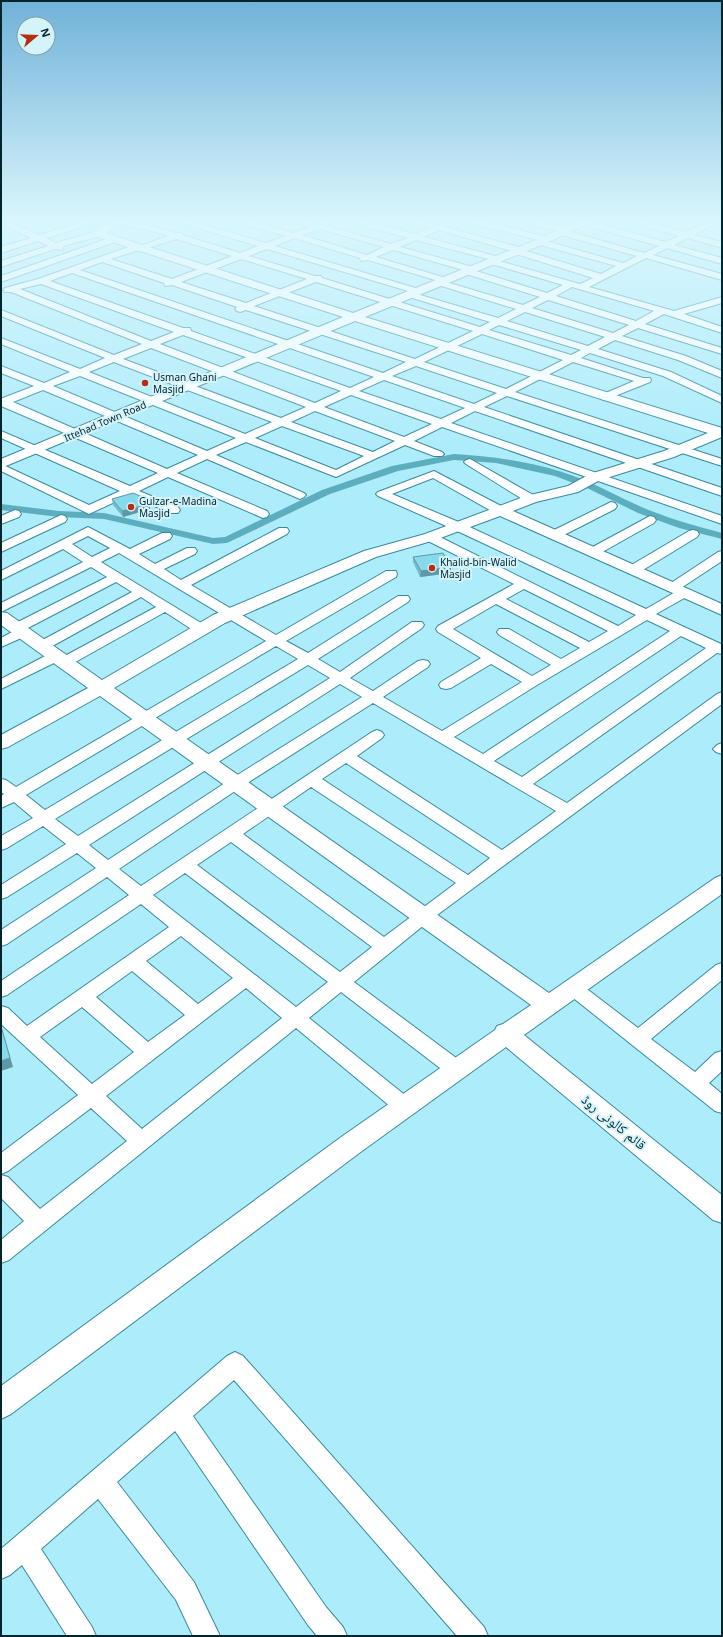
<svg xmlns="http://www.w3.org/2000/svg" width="723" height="1637" font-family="'Noto Sans','Noto Naskh Arabic',sans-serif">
	<rect width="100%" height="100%" fill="#adecfb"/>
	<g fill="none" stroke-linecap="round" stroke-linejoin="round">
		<path fill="#5caebf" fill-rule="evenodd" d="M 454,454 C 490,456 527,461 562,472 C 592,481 618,497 646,509 C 671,519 696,526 722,533 L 722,539 L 679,528 L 638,513 L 589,489 L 555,476 L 496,463 L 454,460 L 398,471 L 330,494 L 227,543 L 213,544 L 104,519 L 59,517 L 1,510 L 1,504 L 59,511 L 104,513 L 213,538 L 225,537 L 322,490 L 392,466 Z"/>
		<defs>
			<path id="minor" d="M 1,221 L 8,221 L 39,235 L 84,221 L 96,221 L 95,223 L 46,238 L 56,243 L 98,231 L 102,234 L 101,236 L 63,246 L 63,250 L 55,249 L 1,267 L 1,261 L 48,246 L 38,241 L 1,253 L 1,247 L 31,238 L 1,224 Z
				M 38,221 L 48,221 L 51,224 L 47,226 Z
				M 113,221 L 129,221 L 176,233 L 182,233 L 183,235 L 240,253 L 258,246 L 180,223 L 179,221 L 192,221 L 266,243 L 285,236 L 241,223 L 240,221 L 253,221 L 293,233 L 310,227 L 296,223 L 295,221 L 308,221 L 318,224 L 325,221 L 336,221 L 326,226 L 391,244 L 408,238 L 353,223 L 352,221 L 365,221 L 415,234 L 431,228 L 412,223 L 411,221 L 424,221 L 438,225 L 447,221 L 458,221 L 446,227 L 522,248 L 523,250 L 601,274 L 616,266 L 537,244 L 536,242 L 538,240 L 470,223 L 469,221 L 483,221 L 548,237 L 549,239 L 546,241 L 623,263 L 637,256 L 558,234 L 558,231 L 527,223 L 526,221 L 540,221 L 568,228 L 568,231 L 644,253 L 659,246 L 577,223 L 576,221 L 589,221 L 665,242 L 679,236 L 632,223 L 631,221 L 644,221 L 686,232 L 710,221 L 720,221 L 694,235 L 722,242 L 722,248 L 688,238 L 674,245 L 722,258 L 722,264 L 667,248 L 653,255 L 722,274 L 722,280 L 646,258 L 589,287 L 674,311 L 722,297 L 722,303 L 684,314 L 722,327 L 722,333 L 664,314 L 645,324 L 722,348 L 722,354 L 638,328 L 622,336 L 686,356 L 722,371 L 722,378 L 678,360 L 615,340 L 598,349 L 671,372 L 722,396 L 722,403 L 663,376 L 590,353 L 581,358 L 643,378 L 650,378 L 651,380 L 650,382 L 605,400 L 601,399 L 600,397 L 601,395 L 634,381 L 573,362 L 515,392 L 722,459 L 722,466 L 507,396 L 484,407 L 722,488 L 722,496 L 475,411 L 451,423 L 722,516 L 722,524 L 442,427 L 414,441 L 442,452 L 444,454 L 442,456 L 434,456 L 405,445 L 336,477 L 246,442 L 216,455 L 304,493 L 306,495 L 304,497 L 300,499 L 207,459 L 177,473 L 267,511 L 269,514 L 267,517 L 263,518 L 168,477 L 139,491 L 178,507 L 180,510 L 178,513 L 170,513 L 130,495 L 89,514 L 1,471 L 1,464 L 89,505 L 120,491 L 1,438 L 1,431 L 130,486 L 158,473 L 1,406 L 1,398 L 3,398 L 34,386 L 1,373 L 1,366 L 44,383 L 70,372 L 1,344 L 1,338 L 80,369 L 105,358 L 1,316 L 1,310 L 114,355 L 142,344 L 11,292 L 5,292 L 3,290 L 5,288 L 38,279 L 134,245 L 140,246 L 168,236 L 145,229 L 114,223 ZM 319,229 L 384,247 L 367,255 L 302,235 ZM 439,230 L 512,251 L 513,253 L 593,278 L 580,284 L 499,261 L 499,257 L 424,237 ZM 294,238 L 360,258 L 361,261 L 368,260 L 435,280 L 434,282 L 435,284 L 516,309 L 498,318 L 417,294 L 421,291 L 419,289 L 275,246 ZM 176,239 L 232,256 L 172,279 L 111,259 C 133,251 154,247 176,239 ZM 416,240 L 488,259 L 488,263 L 563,285 L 547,293 L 473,270 L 473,267 L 400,247 ZM 267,249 L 408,291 L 404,294 L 406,296 L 490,322 L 480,327 L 322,278 L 321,276 L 315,276 L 249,256 ZM 393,250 L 463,270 L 463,273 L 540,297 L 523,305 L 446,282 L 447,280 L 446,278 L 376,257 ZM 241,259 L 307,279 L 246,303 L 181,282 ZM 102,262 L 164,283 L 165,286 L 172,285 L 237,307 L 235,309 L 237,311 L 240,312 L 246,310 L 406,362 L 383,373 L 80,270 ZM 72,273 L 374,377 L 350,388 L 191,331 L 190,328 L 183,328 L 50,281 ZM 316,282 L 473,331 L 415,359 L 254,306 ZM 41,284 L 174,332 L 151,341 L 20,289 ZM 572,287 L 654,311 L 636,321 L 556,296 ZM 548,300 L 629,325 L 613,333 L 532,308 ZM 525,312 L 605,337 L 588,346 L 507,321 ZM 499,325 L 581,350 L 571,355 L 489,330 ZM 482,334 L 563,360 L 506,389 L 424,362 ZM 183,335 L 341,391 L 315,403 L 160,344 ZM 151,348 L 306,407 L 281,418 L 123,359 ZM 114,362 L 124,366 L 272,422 L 245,434 L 89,372 ZM 416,366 L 497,393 L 474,404 L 392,376 ZM 80,376 L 236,438 L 207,451 L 53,386 ZM 384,380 L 465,408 L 441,419 L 359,391 ZM 43,390 L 198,455 L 167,469 L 13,402 ZM 351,395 L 432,424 L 404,437 L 324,407 ZM 315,411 L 395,441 L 373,452 L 291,422 ZM 282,426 L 364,456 L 336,470 L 255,438 Z
				M 115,236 L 118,237 L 119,239 L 118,241 L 1,282 L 1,276 Z
				M 470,459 L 535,496 L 537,499 L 535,502 L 527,502 L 466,464 L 464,462 L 466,460 Z
				M 434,471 L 503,507 L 505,510 L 503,513 L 495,513 L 433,478 L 392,494 L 461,523 L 646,609 L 677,591 L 668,591 L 667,588 L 668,585 L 718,552 L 722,551 L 722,561 L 678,590 L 683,589 L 688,590 L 690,593 L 688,596 L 656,614 L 721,644 L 722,654 L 717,653 L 533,784 L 567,803 L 717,694 L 722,692 L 722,704 L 429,921 L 354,982 L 463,1063 L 466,1069 L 463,1075 L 456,1077 L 449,1075 L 341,992 L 309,1018 L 411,1100 L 414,1106 L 411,1112 L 404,1114 L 397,1112 L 296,1028 L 9,1260 L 1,1263 L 1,1240 L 24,1221 L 1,1198 L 1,1175 L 8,1177 L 40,1209 L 127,1141 L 91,1108 L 8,1171 L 1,1174 L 1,1153 L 78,1095 L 1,1024 L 1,1006 L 8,1008 L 27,1026 L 169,927 L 141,904 L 7,995 L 1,997 L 1,981 L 129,895 L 107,877 L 7,944 L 1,946 L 1,930 L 96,868 L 77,853 L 7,897 L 1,899 L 1,885 L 66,844 L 43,826 L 7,848 L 1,850 L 1,836 L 33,818 L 14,802 L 1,808 L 1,796 L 4,794 L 1,792 L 1,779 L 6,780 L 16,787 L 266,641 L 119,553 L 101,562 L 206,626 L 208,629 L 206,632 L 196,632 L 165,612 L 70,665 L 65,666 L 60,665 L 58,662 L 60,660 L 1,689 L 1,679 L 51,653 L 56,652 L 61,653 L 63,656 L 61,658 L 156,607 L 141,597 L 47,649 L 42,650 L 37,649 L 35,646 L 37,643 L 132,592 L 116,582 L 26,629 L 30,632 L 28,635 L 1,647 L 1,638 L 14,631 L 10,628 L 12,625 L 107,577 L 91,567 L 1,612 L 1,603 L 83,562 L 63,549 L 1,580 L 1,571 L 88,527 L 130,549 L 162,533 L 170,533 L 172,536 L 170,539 L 139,554 L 155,564 L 187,548 L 195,548 L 197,551 L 195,554 L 164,569 L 181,580 L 279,528 L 287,528 L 289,531 L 287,534 L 191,585 L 276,635 L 386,571 L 396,571 L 397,574 L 396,577 L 286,641 L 308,653 L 398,596 L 408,596 L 410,599 L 408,602 L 318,659 L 340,672 L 412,622 L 422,622 L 424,625 L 422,628 L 350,678 L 373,691 L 418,661 L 423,660 L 428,661 L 430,664 L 428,667 L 383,697 L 442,731 L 522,682 L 491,664 L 451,688 L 446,689 L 441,688 L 439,685 L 441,682 L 481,658 L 438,632 L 436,629 L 438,626 L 514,584 L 426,540 L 424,537 L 426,534 L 434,534 L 618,626 L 636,615 L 453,529 L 378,496 L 376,494 L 378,492 ZM 88,536 L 110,548 L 92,557 L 72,544 ZM 524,589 L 608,631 L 589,642 L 506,599 ZM 496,604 L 580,648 L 561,659 L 509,629 L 499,629 L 497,632 L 499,635 L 551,665 L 532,676 L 453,629 ZM 647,620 L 670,631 L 483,754 L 454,737 L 537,685 ZM 681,636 L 706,648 L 522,777 L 494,761 ZM 276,646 L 298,659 L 45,810 L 26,795 ZM 308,665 L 330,678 L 78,836 L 55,819 ZM 340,684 L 362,697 L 231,779 L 108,860 L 89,845 ZM 373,703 L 556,811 L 502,850 L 357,756 L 382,738 L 384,735 L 382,732 L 377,730 L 372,732 L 141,886 L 119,869 L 241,787 ZM 346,763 L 490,858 L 468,875 L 322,779 ZM 311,787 L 456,883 L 384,937 L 243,834 ZM 231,842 L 372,947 L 340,972 L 197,865 ZM 185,873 L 328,982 L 296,1007 L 153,895 ZM 181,936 L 233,978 L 198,1004 L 146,961 ZM 132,971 L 185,1015 L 148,1042 L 96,997 ZM 246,988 L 282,1018 L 142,1129 L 106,1096 ZM 82,1007 L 134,1052 L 92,1084 L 40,1037 Z
				M 611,502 L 615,503 L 617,506 L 615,509 L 558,538 L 550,538 L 548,535 L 550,532 Z
				M 15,510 L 19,511 L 21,514 L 19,517 L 1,524 L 1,516 Z
				M 61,515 L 65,516 L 67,519 L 65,522 L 1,552 L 1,543 Z
				M 650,516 L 654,517 L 656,520 L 654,523 L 597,555 L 589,555 L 587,552 L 589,549 Z
				M 693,530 L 697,531 L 699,534 L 697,537 L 638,573 L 628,573 L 627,570 L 628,567 L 689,531 Z
				M 722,743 L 722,754 L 716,752 L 713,749 L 717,745 Z
				M 722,963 L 722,980 L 651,1039 L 695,1072 L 715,1053 L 722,1051 L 722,1071 L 709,1083 L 722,1094 L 722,1113 L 715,1111 L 567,993 L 564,988 L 567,983 L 573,981 L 579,983 L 638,1028 L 716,965 Z
				M 235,1352 L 243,1356 L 484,1627 L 488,1636 L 457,1636 L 234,1380 L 193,1416 L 326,1607 L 343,1627 L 347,1636 L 317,1636 L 308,1625 L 175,1431 L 117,1482 L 194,1582 L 220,1636 L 193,1636 L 176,1600 L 98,1499 L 41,1549 L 92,1627 L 96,1636 L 67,1636 L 22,1565 L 10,1575 L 1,1579 L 1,1549 L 227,1356 Z"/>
			<path id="tertiary" d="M 111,221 L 123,221 L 106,233 L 353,313 L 536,240 L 577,221 L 590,221 L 589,223 L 544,244 L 365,317 L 722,428 L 722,437 L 674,457 L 600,480 L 578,492 L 536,502 L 513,511 L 722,604 L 722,615 L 500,516 L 435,540 L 376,557 L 225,623 L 114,688 L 549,993 L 715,878 L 722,875 L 722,894 L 524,1035 L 722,1195 L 722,1223 L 713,1220 L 506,1047 L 362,1151 L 11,1414 L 1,1419 L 1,1386 L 344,1135 L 495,1030 L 497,1026 L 503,1024 L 531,1005 L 100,696 L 8,747 L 1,749 L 1,735 L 88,688 L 1,625 L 1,612 L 7,613 L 102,680 L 213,615 L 364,551 L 425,534 L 526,496 L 568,486 L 590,474 L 664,451 L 708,433 L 355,321 L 1,468 L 1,459 L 343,317 L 94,236 L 93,234 L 94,232 Z"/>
		</defs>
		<use href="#minor" stroke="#388b9c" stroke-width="2"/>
		<use href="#tertiary" stroke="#388b9c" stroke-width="2"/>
		<use href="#minor" fill="#fff" fill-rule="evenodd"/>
		<use href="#tertiary" fill="#fff" fill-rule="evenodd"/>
	</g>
	<path fill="#74bbcb" d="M 112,499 L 150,504 L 150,509 L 123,517 L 113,505 Z
		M 413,557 L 451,573 L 420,577 L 413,562 Z"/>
	<path fill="#5e98a5" d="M 150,504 L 150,509 L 123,517 L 122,511 Z
		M 451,567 L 451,573 L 420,577 L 421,571 Z
		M 1,1026 L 13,1067 L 1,1071 Z"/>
	<path fill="#87d9ec" stroke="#5e98a5" d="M 133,493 L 145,498 L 150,504 L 122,511 L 112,499 Z
		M 443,553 L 451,567 L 421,571 L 413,557 Z
		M 1,1026 L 10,1058 L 1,1061 Z"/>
	<linearGradient id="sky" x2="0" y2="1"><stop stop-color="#70b2d8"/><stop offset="0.49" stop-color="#daf6fd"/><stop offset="1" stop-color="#daf6fd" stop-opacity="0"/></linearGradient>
	<rect width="723" height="450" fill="url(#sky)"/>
	<g fill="#b82d0d" stroke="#d5f3fb" stroke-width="1.5">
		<circle cx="145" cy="383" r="4"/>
		<circle cx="131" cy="507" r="4"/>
		<circle cx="432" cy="568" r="4"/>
	</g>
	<g text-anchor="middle" stroke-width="4" stroke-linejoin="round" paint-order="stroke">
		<g font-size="10" fill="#01252c" stroke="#d5f3fb" text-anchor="start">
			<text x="153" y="381">Usman Ghani<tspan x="153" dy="12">Masjid</tspan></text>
			<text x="139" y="505">Gulzar-e-Madina<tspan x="139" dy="12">Masjid</tspan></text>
			<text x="440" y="566">Khalid-bin-Walid<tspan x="440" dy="12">Masjid</tspan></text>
		</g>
		<g font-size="10" fill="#01252c" stroke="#d5f3fb">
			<text transform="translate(105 421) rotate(-23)" y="4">Ittehad Town Road</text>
		</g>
		<g font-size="14" fill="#01252c" stroke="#d5f3fb">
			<text transform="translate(614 1122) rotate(39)" y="5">قائم کالونی روڈ</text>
		</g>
	</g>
	<rect width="723" height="1637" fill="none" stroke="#01252c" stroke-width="4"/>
	<g transform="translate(36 36) rotate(71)"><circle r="19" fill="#d5f3fb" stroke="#80a1a8"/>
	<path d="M0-3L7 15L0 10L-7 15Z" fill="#b82d0d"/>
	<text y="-6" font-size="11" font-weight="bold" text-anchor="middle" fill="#01252c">N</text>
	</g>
</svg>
